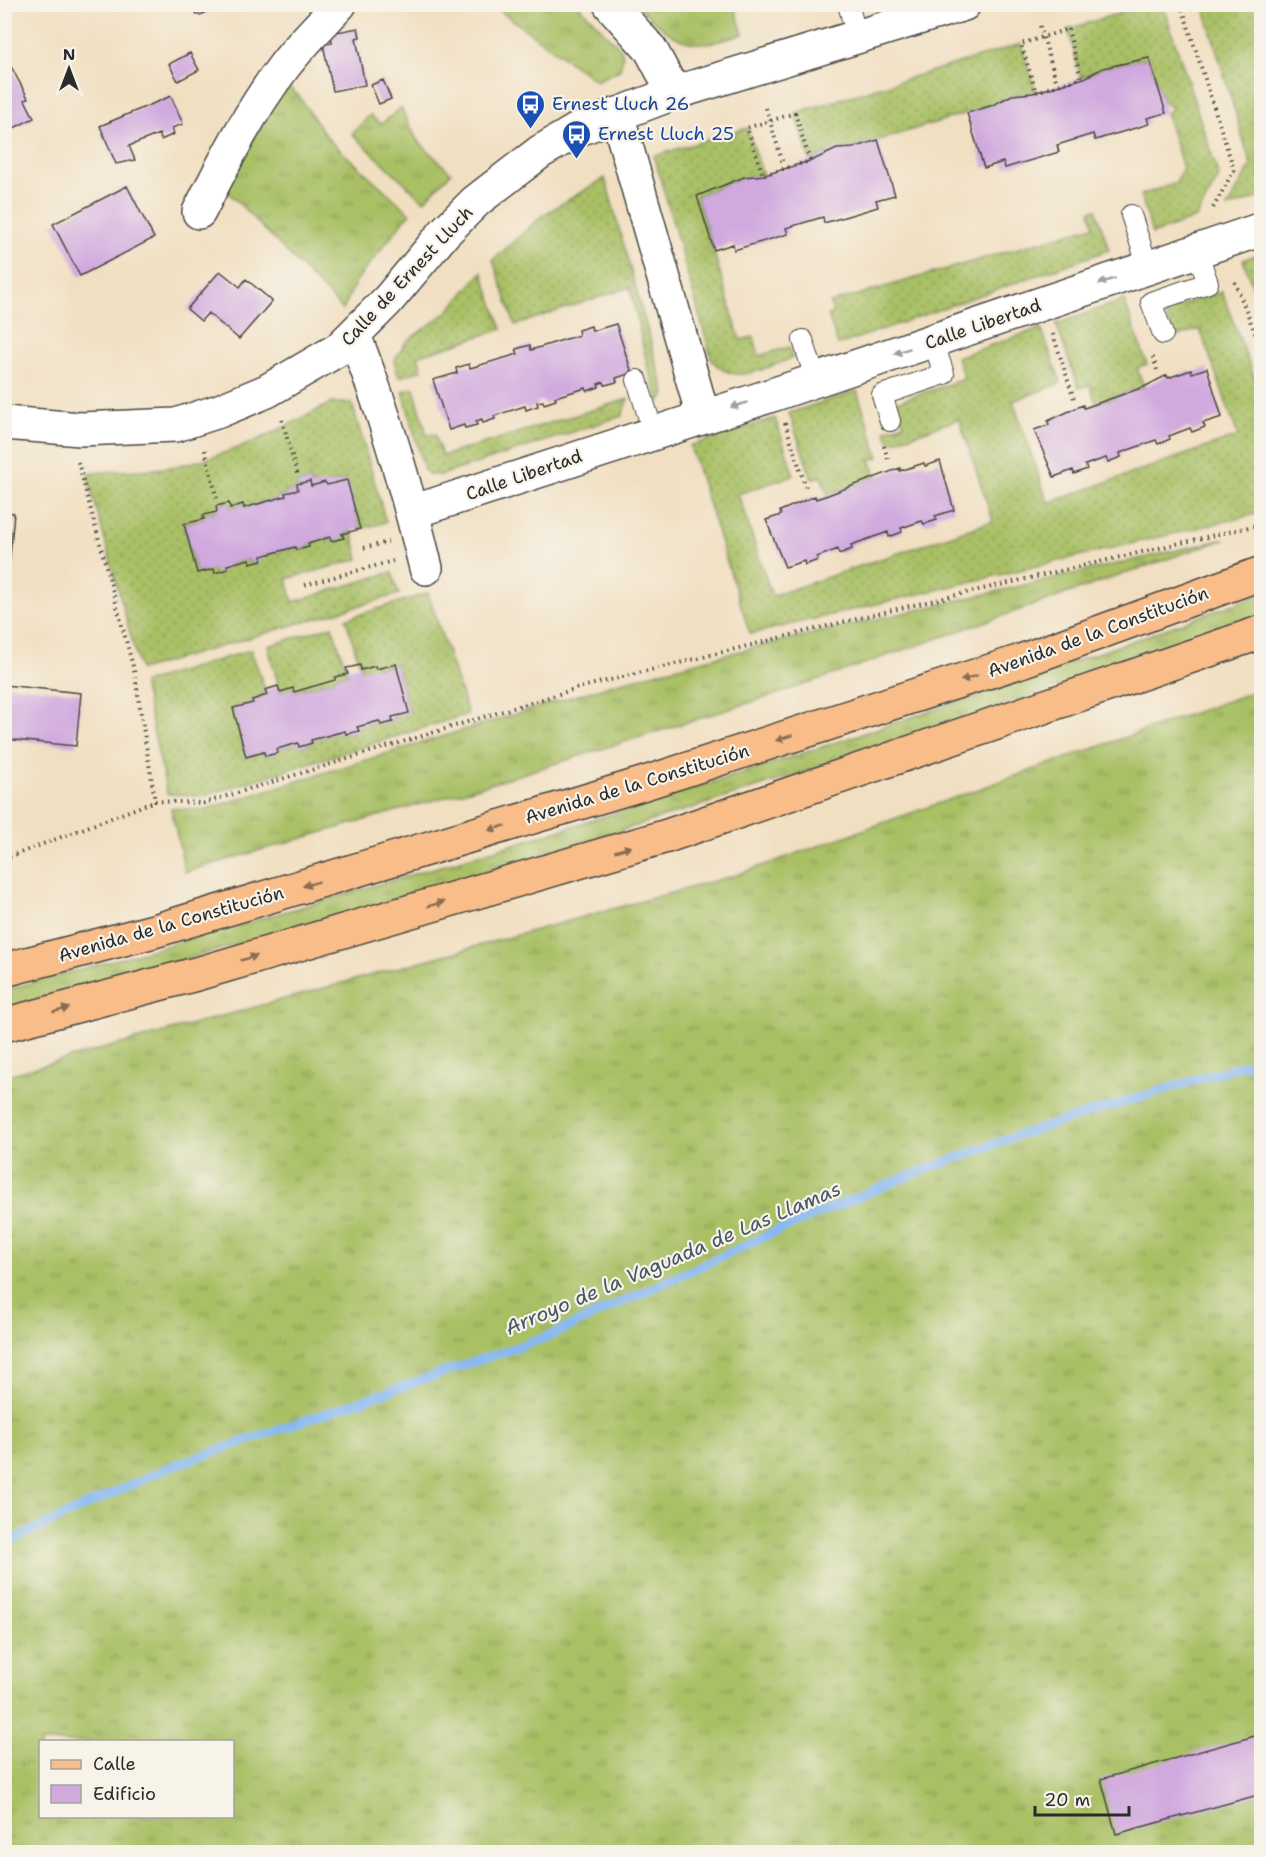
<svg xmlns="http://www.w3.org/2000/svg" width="1266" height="1857" font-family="'Shantell Sans',sans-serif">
	<defs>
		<pattern id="grass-tufts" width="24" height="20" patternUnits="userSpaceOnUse" patternTransform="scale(1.5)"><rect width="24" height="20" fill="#a9c065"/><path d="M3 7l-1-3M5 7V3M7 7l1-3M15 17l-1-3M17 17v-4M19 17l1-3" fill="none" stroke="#8a9c53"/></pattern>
		<pattern id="garden-dots" width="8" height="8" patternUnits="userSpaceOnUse" patternTransform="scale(1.5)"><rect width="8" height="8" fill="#a9c065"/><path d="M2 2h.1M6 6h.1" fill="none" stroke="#8a9c53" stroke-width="1.8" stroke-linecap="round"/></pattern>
	</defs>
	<rect width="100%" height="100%" fill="#f7f3e8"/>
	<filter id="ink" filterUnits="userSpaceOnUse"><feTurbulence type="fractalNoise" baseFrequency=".0167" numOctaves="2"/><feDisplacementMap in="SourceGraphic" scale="12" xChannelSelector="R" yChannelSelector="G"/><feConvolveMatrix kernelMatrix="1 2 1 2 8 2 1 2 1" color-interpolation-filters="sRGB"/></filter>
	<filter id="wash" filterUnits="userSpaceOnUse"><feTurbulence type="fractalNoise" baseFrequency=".008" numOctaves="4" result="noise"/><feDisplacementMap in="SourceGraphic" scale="24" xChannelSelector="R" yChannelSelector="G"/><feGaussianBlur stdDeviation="1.35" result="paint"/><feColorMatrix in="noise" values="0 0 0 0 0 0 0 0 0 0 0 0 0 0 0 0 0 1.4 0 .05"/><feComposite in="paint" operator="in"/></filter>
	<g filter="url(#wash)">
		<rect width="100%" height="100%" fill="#f1dfc1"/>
		<path fill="url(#grass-tufts)" stroke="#6a7648" stroke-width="1.5" fill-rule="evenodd" d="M 492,5 L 578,5 L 621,49 L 623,56 L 620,70 L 596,81 Z
			M 637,5 L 734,5 L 743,34 C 689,53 676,43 637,5 Z
			M 286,85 L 298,95 L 329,140 L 410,213 L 356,281 L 343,310 L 223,187 Z
			M 401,108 L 417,140 L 451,173 L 424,201 L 352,134 L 370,115 L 381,124 Z
			M 1225,539 L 771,696 L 490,784 L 185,872 L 171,808 L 203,810 L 617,683 L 755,647 Z
			M 1261,594 L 1261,614 C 849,766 429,894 5,1009 L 5,990 C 429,875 849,747 1261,594 Z
			M 1261,689 L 1261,1852 L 5,1852 L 4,1076 L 736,875 ZM 40,1742 L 232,1742 L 232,1816 L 40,1816 Z"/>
		<path fill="url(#garden-dots)" stroke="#6a7648" stroke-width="1.5" d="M 1146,5 L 1163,5 L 1219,177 L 1196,218 L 1152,234 L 1141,195 L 1176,183 L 1183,168 L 1166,113 L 1173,109 L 1163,102 L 1149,58 L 1103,68 L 1081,78 L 1068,29 Z
			M 1203,5 L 1261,5 L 1261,197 L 1227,208 L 1251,165 Z
			M 1021,44 L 1036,92 L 1012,95 L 993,105 L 853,148 L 837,149 L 810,161 L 795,113 Z
			M 747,128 L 763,175 L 744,177 L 697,196 L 740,340 L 754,337 L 759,356 L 789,347 L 793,358 C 766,367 734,388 712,360 L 654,156 Z
			M 605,178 L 663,386 L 665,394 L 660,402 L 648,368 L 630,287 L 515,325 L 493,260 L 543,215 Z
			M 1096,209 L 1109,250 L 838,345 L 828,315 L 833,313 L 830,303 L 1094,226 L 1090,211 Z
			M 1255,255 L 1261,272 L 1261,309 L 1243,260 Z
			M 482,272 L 502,329 L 418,356 L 422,370 L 399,377 L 394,361 L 406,342 L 447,312 Z
			M 1222,292 L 1261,395 L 1261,513 L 750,634 L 690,446 L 775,418 L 794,475 L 738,494 L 772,596 L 993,521 L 959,419 L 890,443 L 885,430 L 904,424 L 896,402 L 964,379 L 957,357 L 1041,328 L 1061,383 L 1013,401 L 1048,503 L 1238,436 L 1200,329 L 1175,337 L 1164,311 Z
			M 1124,300 L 1147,364 L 1137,368 L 1144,387 L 1096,403 L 1090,385 L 1079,388 L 1056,324 Z
			M 414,388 L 427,435 L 435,434 L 442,456 L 628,399 L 622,416 L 441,475 L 430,475 L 424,470 L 403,391 Z
			M 857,391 L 879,457 L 870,460 L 877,478 L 828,495 L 821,476 L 812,479 L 789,413 Z
			M 331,403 L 352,403 L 386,522 L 360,529 L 346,480 L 312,486 L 310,481 L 297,484 L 298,490 L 285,493 L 286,496 L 244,508 L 243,504 L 230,508 L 228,503 L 216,506 L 217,512 L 203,515 L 204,519 L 184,524 L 197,573 L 249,559 L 250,563 L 262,560 L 262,556 L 295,547 L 296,550 L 308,547 L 308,544 L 330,537 L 331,541 L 352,531 L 359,559 L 287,579 L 293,602 L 392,572 L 399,594 L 140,670 L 87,474 C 114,469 143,472 170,467 C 229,457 279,431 331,403 Z
			M 428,593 L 468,714 L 203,796 L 167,794 L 143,683 L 251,650 L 267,695 L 253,699 L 253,703 L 233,708 L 247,757 L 264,752 L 265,756 L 277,753 L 277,749 L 298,743 L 300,746 L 312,744 L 311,740 L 345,731 L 346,734 L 358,731 L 357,727 L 379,721 L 381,725 L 393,722 L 392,717 L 409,712 L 396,664 L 361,670 L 346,619 Z
			M 332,626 L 348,674 L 335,677 L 335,680 L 294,692 L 280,692 L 268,646 Z"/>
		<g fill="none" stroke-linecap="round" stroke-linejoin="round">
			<path stroke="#86b8f3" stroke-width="9" d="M 4,1544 L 167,1468 L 549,1336 L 772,1233 L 908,1176 L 1016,1136 L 1262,1059"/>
		</g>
		<g id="blocks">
			<path fill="#d0a9de" d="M 191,4 L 220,4 L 201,15 L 197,15 Z
				M 358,28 L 360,37 L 356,38 L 365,85 L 333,91 L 323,44 L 332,43 L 331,33 Z
				M 190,53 L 199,70 L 178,81 L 169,64 Z
				M 1149,58 L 1166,113 L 1147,118 L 1149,124 L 1095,140 L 1093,134 L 1057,145 L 1059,152 L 1005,168 L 1003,162 L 984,168 L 967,113 L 993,105 L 1012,95 L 1033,93 L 1084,78 L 1103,68 Z
				M 8,61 L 28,98 L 25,100 L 34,118 L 4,133 L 4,63 Z
				M 383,80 L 391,99 L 379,104 L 371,85 Z
				M 171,96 L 183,124 L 172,128 L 174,134 L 161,140 L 159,134 L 129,146 L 135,160 L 116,164 L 100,126 Z
				M 878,140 L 895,195 L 876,200 L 878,207 L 824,223 L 823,217 L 786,228 L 788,234 L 734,250 L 733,244 L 714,250 L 697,196 L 744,177 L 765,175 L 813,160 L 837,149 L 853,148 Z
				M 127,186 L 154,238 L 80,276 L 53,224 Z
				M 220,271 L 240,287 L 246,279 L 272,301 L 239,339 L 208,313 L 201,321 L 187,309 Z
				M 616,324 L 632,373 L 616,378 L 617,382 L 605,385 L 604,382 L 598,384 L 599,387 L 587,391 L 586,388 L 555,397 L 556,400 L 544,404 L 543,401 L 537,402 L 538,406 L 526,410 L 525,406 L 494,416 L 495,419 L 483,423 L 482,419 L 476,421 L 477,425 L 465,428 L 464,425 L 449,430 L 433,380 L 457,373 L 456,368 L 469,364 L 470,368 L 518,354 L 516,349 L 530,345 L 531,350 L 579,335 L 578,330 L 591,326 L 592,331 Z
				M 1207,368 L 1222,417 L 1203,423 L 1205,427 L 1192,432 L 1190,428 L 1169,436 L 1170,439 L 1158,444 L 1156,440 L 1120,453 L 1121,457 L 1108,462 L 1106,458 L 1085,465 L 1087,469 L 1074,474 L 1073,470 L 1054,477 L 1034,430 L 1049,425 L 1048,421 L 1076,408 L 1083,405 L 1084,408 L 1144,387 L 1167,375 L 1168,378 L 1191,370 L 1192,373 Z
				M 940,461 L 954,510 L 935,516 L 937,520 L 924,524 L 922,521 L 901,528 L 902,532 L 889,537 L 888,532 L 851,545 L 852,549 L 839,554 L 838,549 L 817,557 L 818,560 L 805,565 L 804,561 L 785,567 L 766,520 L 781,515 L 780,511 L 815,496 L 816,499 L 828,495 L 900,468 L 900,471 L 924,463 L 925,466 Z
				M 347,480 L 360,529 L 342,534 L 344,538 L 331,541 L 330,537 L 308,544 L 309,547 L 296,550 L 295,547 L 262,556 L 262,560 L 250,563 L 249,559 L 227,565 L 228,569 L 215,573 L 214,569 L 197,573 L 184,524 L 204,519 L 203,515 L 217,512 L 216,506 L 229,503 L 230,508 L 243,504 L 244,508 L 286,496 L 285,493 L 298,490 L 297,484 L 310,481 L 311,486 L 325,482 L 327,485 Z
				M 4,512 L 14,513 L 9,567 L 4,568 Z
				M 396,664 L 409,713 L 392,717 L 393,722 L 381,725 L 379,721 L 357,727 L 359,731 L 346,734 L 345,731 L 311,740 L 312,743 L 299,747 L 298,743 L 277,749 L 278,753 L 265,756 L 264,752 L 246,757 L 233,708 L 253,703 L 252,700 L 267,695 L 265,690 L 278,686 L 280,692 L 293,688 L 294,692 L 335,680 L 335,677 L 348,674 L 346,668 L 352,667 L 360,665 L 361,670 L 375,666 L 376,669 Z
				M 4,685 L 81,693 L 76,746 L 4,739 Z
				M 1262,1734 L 1262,1794 L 1116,1834 L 1101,1779 Z"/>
		</g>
	</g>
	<g filter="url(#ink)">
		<use href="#blocks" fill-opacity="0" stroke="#494642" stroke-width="1.5"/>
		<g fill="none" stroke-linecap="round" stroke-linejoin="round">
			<defs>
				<path id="lane" d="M 848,4 L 857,37
					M 1131,215 L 1148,267
					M 1163,334 L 1151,302 L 1208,283 L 1197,251
					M 803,340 L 816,381
					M 637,380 L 653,432
					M 890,421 L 882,395 L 944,374 L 933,341"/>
				<path id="street" d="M 610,4 L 651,50 L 674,93
					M 617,114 L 703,416
					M 199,212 C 224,163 248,114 282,69 C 299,46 320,26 340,4
					M 354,335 C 384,411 407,489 426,568
					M 4,423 L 81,429 L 176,425 L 219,411 L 267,391 L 339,349 L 388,300 L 445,232 L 476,201 L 540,152 L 579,129 L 674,93 L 964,4
					M 412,512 L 775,394 L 1262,229"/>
				<path id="primary" d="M 4,970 L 154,931 L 645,783 L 1021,661 L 1262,573
					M 4,1025 L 200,973 L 667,836 L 1262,632"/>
			</defs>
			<use href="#lane" stroke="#494642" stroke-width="22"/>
			<use href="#street" stroke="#494642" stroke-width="36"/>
			<use href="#primary" stroke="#494642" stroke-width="36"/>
			<path stroke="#494642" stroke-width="4" stroke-dasharray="1.5 4.5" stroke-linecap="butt" d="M 1181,4 L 1234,170 L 1212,210
				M 1040,26 L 1056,80
				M 1068,29 L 1081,78 L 1036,92 L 1021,44 Z
				M 766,108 L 783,164
				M 795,113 L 810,161 L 763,175 L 747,128 Z
				M 1235,282 L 1262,351
				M 1053,334 L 1074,399
				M 1153,357 L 1157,370
				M 282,420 L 298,477
				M 785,423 L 807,491
				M 884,446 L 889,462
				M 205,450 L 217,500
				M 78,462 L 134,670 L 155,801 L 204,803 L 578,688 L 884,612 L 1262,524
				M 364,548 L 388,542
				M 305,585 L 393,561
				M 4,859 L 155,801"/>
			<use href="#lane" stroke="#fff" stroke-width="20"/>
			<use href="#street" stroke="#fff" stroke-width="33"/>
			<use href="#primary" stroke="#f8bd88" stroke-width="33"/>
		</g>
		<defs><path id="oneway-solid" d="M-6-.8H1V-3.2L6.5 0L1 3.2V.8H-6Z" transform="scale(1.5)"/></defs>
		<g fill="#a0a0a0">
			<use href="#oneway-solid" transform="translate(1107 281) rotate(161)"/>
			<use href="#oneway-solid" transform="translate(902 351) rotate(161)"/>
			<use href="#oneway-solid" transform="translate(739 405) rotate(163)"/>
		</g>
		<g fill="#876d55">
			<use href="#oneway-solid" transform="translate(969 678) rotate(162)"/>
			<use href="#oneway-solid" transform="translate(784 738) rotate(162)"/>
			<use href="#oneway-solid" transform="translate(497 828) rotate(163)"/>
			<use href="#oneway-solid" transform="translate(623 849) rotate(-16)"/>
			<use href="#oneway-solid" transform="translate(311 884) rotate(163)"/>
			<use href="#oneway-solid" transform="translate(436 904) rotate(-16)"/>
			<use href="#oneway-solid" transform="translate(249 958) rotate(-16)"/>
			<use href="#oneway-solid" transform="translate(61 1010) rotate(-15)"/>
		</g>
	</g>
	<defs>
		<symbol id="bus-pin" viewBox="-11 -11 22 30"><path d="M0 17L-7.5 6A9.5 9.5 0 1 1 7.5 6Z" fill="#1a4fb4" stroke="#f7f3e8"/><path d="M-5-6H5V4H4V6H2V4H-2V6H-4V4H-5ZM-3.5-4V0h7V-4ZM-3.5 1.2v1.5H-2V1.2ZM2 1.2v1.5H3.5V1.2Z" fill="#fff"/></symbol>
	</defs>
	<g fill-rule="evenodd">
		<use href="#bus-pin" x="514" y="88" width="33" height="45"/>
		<use href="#bus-pin" x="560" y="118" width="33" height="45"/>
	</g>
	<g text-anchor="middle" stroke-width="4.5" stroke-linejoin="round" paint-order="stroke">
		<g font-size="18" fill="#164399" stroke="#f7f3e8" text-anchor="start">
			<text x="552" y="110">Ernest Lluch 26</text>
			<text x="598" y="140">Ernest Lluch 25</text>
		</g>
		<g font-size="18" fill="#2b2b2b" stroke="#f7f3e8">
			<text transform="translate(407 276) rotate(-47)" y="6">Calle de Ernest Lluch</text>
			<text transform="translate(983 324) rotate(-19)" y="6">Calle Libertad</text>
			<text transform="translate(524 475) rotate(-19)" y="6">Calle Libertad</text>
			<text transform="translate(1098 632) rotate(-20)" y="6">Avenida de la Constitución</text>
			<text transform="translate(637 784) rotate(-17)" y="6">Avenida de la Constitución</text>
			<text transform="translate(171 924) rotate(-16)" y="6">Avenida de la Constitución</text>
		</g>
		<g font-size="20" font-style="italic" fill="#465567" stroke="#f7f3e8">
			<text transform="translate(673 1258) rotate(-23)" y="7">Arroyo de la Vaguada de Las Llamas</text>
		</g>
	</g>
	<rect width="1266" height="1857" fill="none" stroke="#f7f3e8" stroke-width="24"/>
	<rect x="39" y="1740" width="195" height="78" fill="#f7f3e8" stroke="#a5a39c" stroke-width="1.5"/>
	<rect x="51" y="1760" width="30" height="9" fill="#f8bd88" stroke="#a5a39c" stroke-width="1.5"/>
	<text x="93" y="1770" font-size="18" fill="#2b2b2b">Calle</text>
	<rect x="51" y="1785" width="30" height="18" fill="#d0a9de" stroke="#a5a39c" stroke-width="1.5"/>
	<text x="93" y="1800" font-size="18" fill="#2b2b2b">Edificio</text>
	<g transform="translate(69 69)" stroke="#f7f3e8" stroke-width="4.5" paint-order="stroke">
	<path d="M0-4.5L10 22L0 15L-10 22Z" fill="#2b2b2b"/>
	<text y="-9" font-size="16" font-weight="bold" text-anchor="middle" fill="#2b2b2b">N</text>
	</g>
	<path d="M1035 1806v9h94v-9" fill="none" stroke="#2b2b2b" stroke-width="3"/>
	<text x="1044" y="1806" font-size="18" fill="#2b2b2b" stroke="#f7f3e8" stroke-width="4.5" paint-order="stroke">20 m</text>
</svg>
